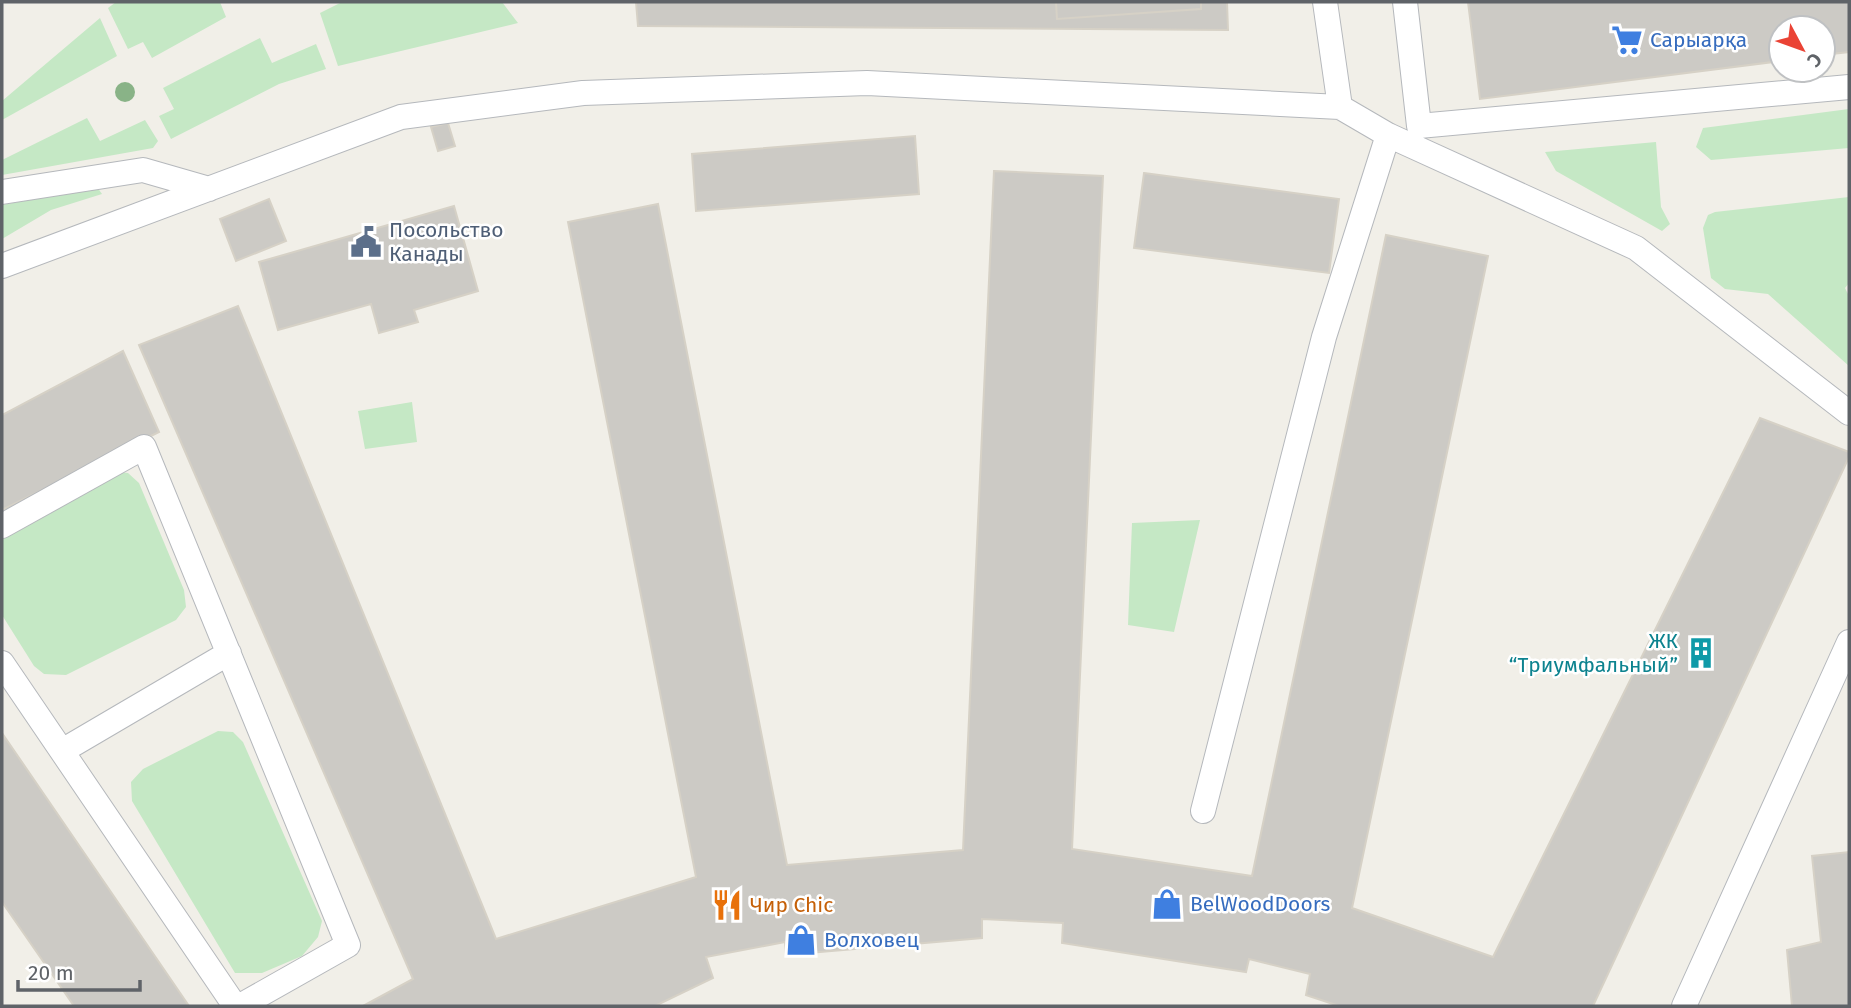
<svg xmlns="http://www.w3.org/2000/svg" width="1851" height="1008" font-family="'Fira Sans',sans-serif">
	<rect width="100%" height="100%" fill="#f1efe8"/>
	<path fill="#c5e8c5" d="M 116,2 L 220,2 L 226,17 L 152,58 L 143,42 L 128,49 L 108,8 Z
		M 342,2 L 502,2 L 518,23 L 338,66 L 320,13 Z
		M 100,18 L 117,56 L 2,120 L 2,101 Z
		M 260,38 L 272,63 L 316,44 L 326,69 L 279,84 L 171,139 L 159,116 L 174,109 L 163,88 Z
		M 1849,109 L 1849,148 L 1711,160 L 1696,147 L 1703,128 Z
		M 87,118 L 100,141 L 145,120 L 158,141 L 153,148 L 2,175 L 2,160 Z
		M 1656,142 L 1661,207 L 1670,224 L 1662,231 L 1556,171 L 1545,152 Z
		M 97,187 L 102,194 L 51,210 L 2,239 L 2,205 Z
		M 1849,197 L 1849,283 L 1845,288 L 1849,296 L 1849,366 L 1768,294 L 1725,289 L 1711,278 L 1703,228 L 1708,215 L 1715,212 Z
		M 412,402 L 417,442 L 365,449 L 358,411 Z
		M 119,472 L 128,473 L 139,483 L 184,590 L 186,607 L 176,620 L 66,675 L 44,674 L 34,666 L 2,615 L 2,540 L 15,530 Z
		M 1200,520 L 1174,632 L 1128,625 L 1132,523 Z
		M 218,731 L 233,732 L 243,742 L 322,921 L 318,937 L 302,956 L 262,973 L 235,973 L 132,801 L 131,782 L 143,769 Z"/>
	<path fill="#cccac5" stroke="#d6d1c6" stroke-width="2" d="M 636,2 L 1227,2 L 1228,30 L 638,26 Z
		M 1056,2 L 1201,2 L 1201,9 L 1057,19 Z
		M 1468,2 L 1849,2 L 1849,52 L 1823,55 L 1823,28 L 1781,28 L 1781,61 L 1480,99 Z
		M 448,123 L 455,146 L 438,151 L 431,127 Z
		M 915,136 L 919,194 L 696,211 L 692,154 Z
		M 994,171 L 1103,176 L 1072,849 L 1252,876 L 1386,235 L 1488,256 L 1352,908 L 1493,957 L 1760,418 L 1849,452 L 1849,457 L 1593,1006 L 1339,1006 L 1306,995 L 1310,974 L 1249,959 L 1246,972 L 1062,943 L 1063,923 L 982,919 L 982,938 L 786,955 L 785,942 L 706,957 L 713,978 L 655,1006 L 363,1006 L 413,979 L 139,345 L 238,306 L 496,939 L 696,877 L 568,222 L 658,204 L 787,865 L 963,850 Z
		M 1144,173 L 1339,199 L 1329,273 L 1134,248 Z
		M 269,199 L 286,241 L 236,261 L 220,219 Z
		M 454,206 L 478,291 L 414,310 L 418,322 L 379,333 L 371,304 L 278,330 L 259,262 Z
		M 123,351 L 159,432 L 2,510 L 2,415 Z
		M 2,733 L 189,1006 L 74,1006 L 2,902 Z
		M 1849,852 L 1849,1006 L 1792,1006 L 1787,950 L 1821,942 L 1812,856 Z"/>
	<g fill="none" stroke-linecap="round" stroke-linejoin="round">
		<defs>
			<path id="lane" d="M 1325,2 L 1340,107
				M 1405,2 L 1419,126 L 1849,87
				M 2,192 L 143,170 L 209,189
				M 2,266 L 401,117 L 583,93 L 867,83 L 1340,107 L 1388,135 L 1636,248 L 1849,413
				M 2,526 L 144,447 L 348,945 L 240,1006
				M 2,663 L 235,1006
				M 62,751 L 229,653
				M 1203,811 L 1324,337 L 1388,135
				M 1684,1006 L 1849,642"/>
		</defs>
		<use href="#lane" stroke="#b5b8bc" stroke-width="26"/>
		<use href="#lane" stroke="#fff" stroke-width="24"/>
	</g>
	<circle fill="#89b387" cx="125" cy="92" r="10"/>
	<defs>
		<symbol id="supermarket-bare" viewBox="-9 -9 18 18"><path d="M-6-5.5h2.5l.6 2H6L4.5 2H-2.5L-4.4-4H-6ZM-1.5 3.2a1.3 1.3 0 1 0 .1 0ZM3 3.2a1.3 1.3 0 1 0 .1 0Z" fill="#3f7fe0" stroke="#fff" stroke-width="2.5" paint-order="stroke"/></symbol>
		<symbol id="civic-bare" viewBox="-9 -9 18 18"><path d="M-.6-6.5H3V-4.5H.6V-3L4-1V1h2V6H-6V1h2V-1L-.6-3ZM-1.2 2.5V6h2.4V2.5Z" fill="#5c6f8a" stroke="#fff" stroke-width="2.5" paint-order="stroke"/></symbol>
		<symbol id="building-bare" viewBox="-9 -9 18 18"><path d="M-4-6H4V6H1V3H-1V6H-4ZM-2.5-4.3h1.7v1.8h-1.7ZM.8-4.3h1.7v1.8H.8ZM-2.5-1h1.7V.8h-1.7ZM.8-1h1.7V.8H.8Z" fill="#0f9aa8" stroke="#fff" stroke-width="2.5" paint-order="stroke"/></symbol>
		<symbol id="shop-bare" viewBox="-9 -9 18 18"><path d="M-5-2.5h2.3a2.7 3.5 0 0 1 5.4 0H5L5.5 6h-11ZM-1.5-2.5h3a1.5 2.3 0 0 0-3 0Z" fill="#3f7fe0" stroke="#fff" stroke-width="2.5" paint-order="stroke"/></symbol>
		<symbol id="restaurant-bare" viewBox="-9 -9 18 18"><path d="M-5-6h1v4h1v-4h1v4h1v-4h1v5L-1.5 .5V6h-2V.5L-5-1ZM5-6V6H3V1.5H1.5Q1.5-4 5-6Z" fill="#e8710a" stroke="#fff" stroke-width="2.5" paint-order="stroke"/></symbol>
	</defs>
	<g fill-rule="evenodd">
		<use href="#supermarket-bare" x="1605" y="18" width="44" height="44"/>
		<use href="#civic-bare" x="344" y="220" width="44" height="44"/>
		<use href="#building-bare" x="1679" y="631" width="44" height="44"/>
		<use href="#shop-bare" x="1145" y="882" width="44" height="44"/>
		<use href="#restaurant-bare" x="705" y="883" width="44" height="44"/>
		<use href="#shop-bare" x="779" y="918" width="44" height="44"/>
	</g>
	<g text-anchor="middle" stroke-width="5" stroke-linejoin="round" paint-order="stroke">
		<g font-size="21" fill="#366cbe" stroke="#fff" text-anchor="start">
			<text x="1650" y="47">Сарыарқа</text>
			<text x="1190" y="911">BelWoodDoors</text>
			<text x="824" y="947">Волховец</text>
		</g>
		<g font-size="21" fill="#4e5e75" stroke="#fff" text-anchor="start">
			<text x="389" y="237">Посольство<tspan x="389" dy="24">Канады</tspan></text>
		</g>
		<g font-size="21" fill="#0d838f" stroke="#fff" text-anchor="end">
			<text x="1678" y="648">ЖК<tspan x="1678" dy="24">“Триумфальный”</tspan></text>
		</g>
		<g font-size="21" fill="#c56008" stroke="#fff" text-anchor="start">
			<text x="750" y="912">Чир Chic</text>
		</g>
	</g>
	<rect width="1851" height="1008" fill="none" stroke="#5f6368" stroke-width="7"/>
	<g transform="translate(1802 49) rotate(131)"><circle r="33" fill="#ffffff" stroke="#bfc1c3" stroke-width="2"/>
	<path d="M0-5L12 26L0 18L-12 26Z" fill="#ea4335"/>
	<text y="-10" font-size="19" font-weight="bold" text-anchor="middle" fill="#5f6368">С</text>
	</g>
	<path d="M18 980v10h122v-10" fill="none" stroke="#5f6368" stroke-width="3.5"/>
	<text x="28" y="980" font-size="21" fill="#5f6368" stroke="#ffffff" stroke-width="5" paint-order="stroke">20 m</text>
</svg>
